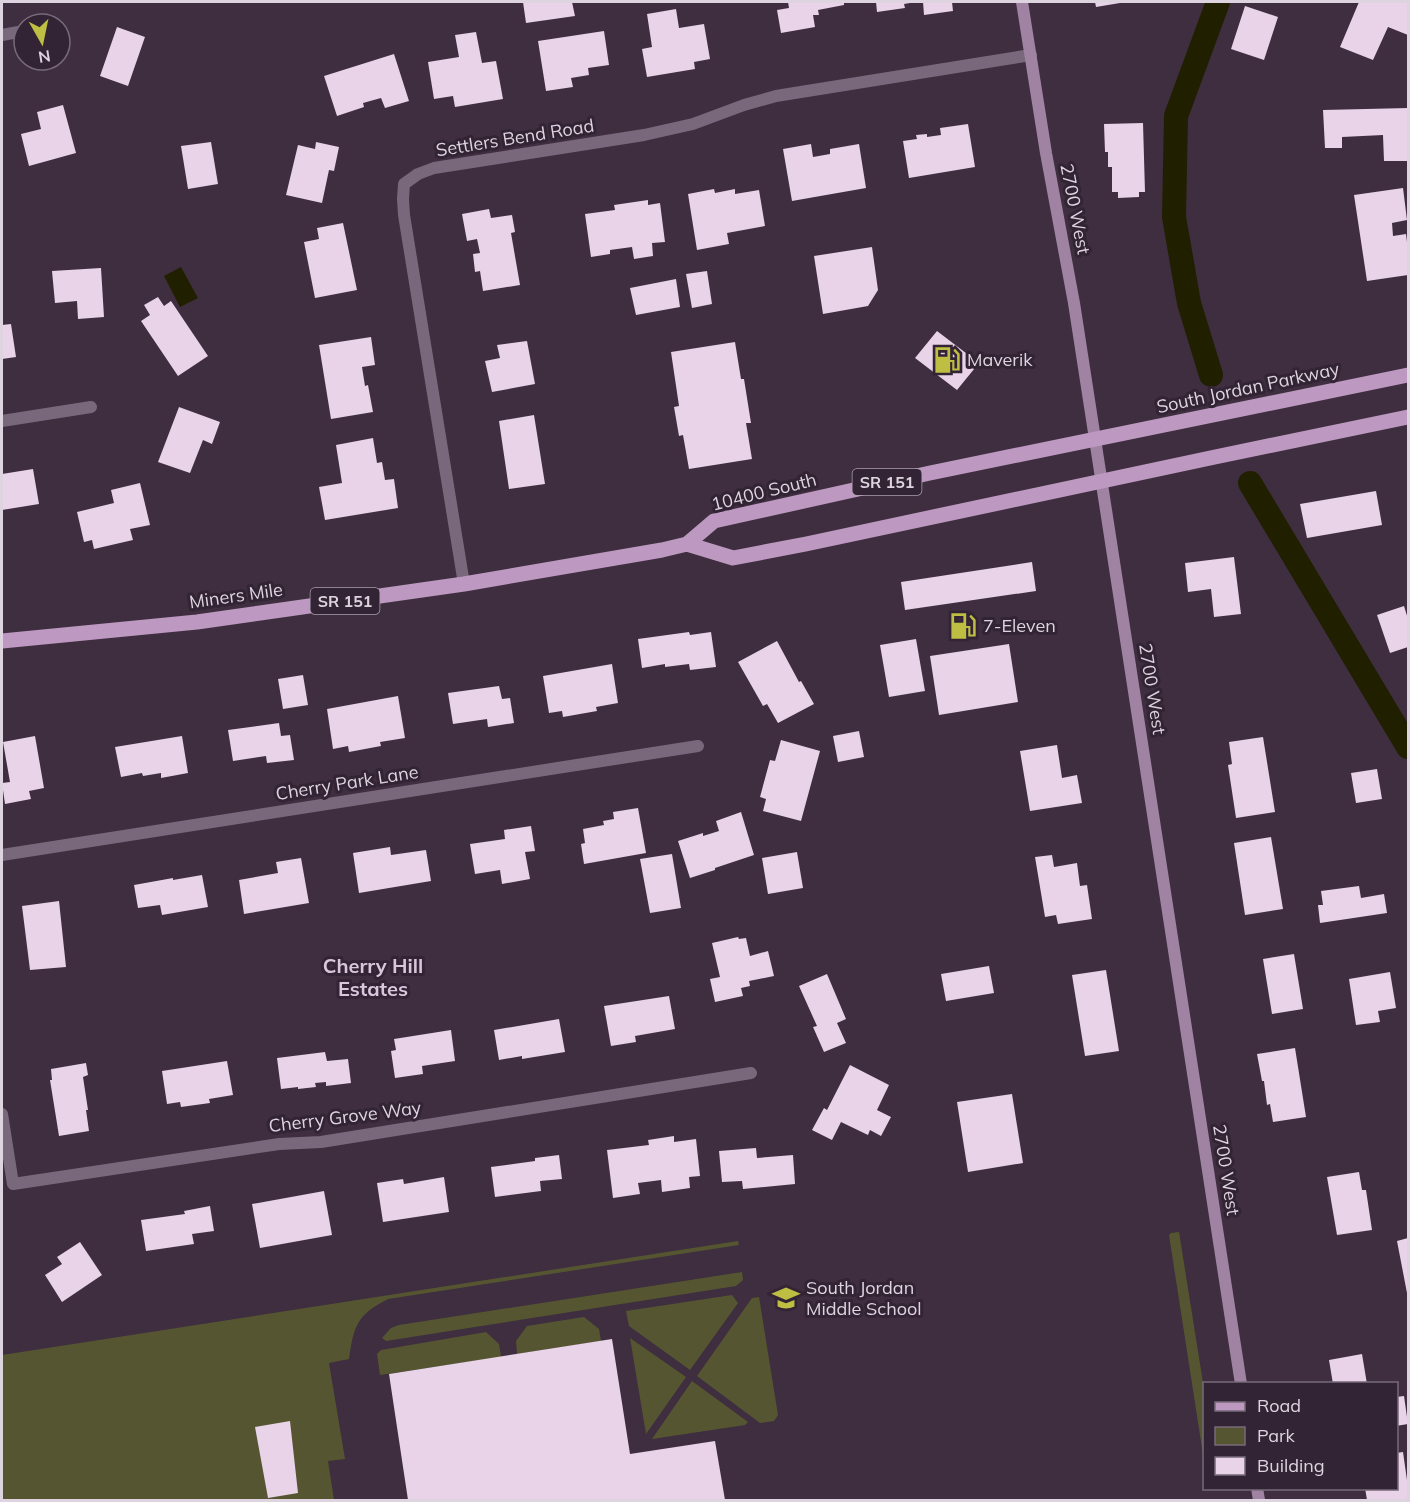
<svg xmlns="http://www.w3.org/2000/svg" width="1410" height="1502" font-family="Mulish,sans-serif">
	<rect width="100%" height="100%" fill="#3e2e3f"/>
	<path fill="#555631" d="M 1179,1232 L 1204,1389 L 1204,1461 L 1169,1235 L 1171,1233 Z
		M 738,1241 L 739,1245 L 388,1299 C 357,1315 354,1325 349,1359 L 329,1363 L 345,1459 L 328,1461 L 334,1500 L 2,1500 L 2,1355 Z
		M 742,1272 L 743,1280 L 736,1286 L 386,1341 L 382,1338 L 391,1328 L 399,1325 Z
		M 732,1295 L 738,1303 L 690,1370 L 629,1326 L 626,1311 Z
		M 759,1297 L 778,1415 L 774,1421 L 760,1423 L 697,1376 L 752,1298 Z
		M 584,1317 L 599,1329 L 601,1341 L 517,1354 L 516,1341 L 527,1326 Z
		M 486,1332 L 499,1344 L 501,1357 L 380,1375 L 377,1354 L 381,1350 Z
		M 630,1338 L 686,1377 L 646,1434 Z
		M 692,1381 L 748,1422 L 745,1425 L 652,1439 Z"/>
	<path fill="#202000" d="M 181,267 L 198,298 L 180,307 L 164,276 Z"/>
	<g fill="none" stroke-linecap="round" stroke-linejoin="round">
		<path stroke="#202000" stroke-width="24" d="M 1211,375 L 1189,303 L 1174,217 L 1176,116 L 1218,2
			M 1250,483 L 1408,747"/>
	</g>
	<path fill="#e8d3e9" d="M 523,2 L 572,2 L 575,16 L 526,23 Z
		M 788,2 L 844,2 L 844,5 L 818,10 L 819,15 L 813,15 L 815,27 L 781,33 L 777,10 L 789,8 Z
		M 876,2 L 910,2 L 910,3 L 904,4 L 905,8 L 877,12 Z
		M 923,2 L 952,2 L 953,11 L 924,15 Z
		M 1095,2 L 1120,2 L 1120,3 L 1096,7 Z
		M 1359,2 L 1408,2 L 1408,35 L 1388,27 L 1373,60 L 1340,47 Z
		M 1245,6 L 1278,17 L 1264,60 L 1231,49 Z
		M 676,9 L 679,28 L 704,24 L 710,59 L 694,62 L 695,69 L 647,77 L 642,49 L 652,47 L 647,14 Z
		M 117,27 L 145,37 L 128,86 L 100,76 Z
		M 604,31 L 609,65 L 588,68 L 589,75 L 571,78 L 573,87 L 546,91 L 538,41 Z
		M 476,32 L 482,63 L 496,61 L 503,99 L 455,107 L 453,96 L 434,99 L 428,62 L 459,57 L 455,35 Z
		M 394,54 L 409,101 L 385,108 L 381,98 L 363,103 L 364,107 L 337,116 L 324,76 Z
		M 63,105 L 76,153 L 29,166 L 21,134 L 41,129 L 37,112 Z
		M 1408,108 L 1408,161 L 1384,161 L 1383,135 L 1342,137 L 1342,148 L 1325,148 L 1323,110 Z
		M 1143,123 L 1145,192 L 1139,192 L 1139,197 L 1118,198 L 1118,192 L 1112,192 L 1112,167 L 1108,167 L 1108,152 L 1105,152 L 1104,124 Z
		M 968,124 L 975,167 L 909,178 L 903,141 L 917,139 L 916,135 L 927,134 L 927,137 L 941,135 L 940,128 Z
		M 211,142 L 218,184 L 188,189 L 181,146 Z
		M 316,142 L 339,147 L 334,171 L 329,170 L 322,203 L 286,195 L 298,145 L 315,149 Z
		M 811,144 L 813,157 L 830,154 L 830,149 L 859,144 L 866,188 L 792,201 L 783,149 Z
		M 1403,188 L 1407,220 L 1392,223 L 1393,236 L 1406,234 L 1408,250 L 1408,275 L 1367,281 L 1354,195 Z
		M 714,189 L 715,193 L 735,189 L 735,194 L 759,190 L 765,226 L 727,233 L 729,244 L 697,250 L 688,194 Z
		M 648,200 L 648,205 L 660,203 L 665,242 L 652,243 L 653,256 L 634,259 L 632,247 L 610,250 L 610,254 L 591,257 L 585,214 L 615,210 L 614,205 Z
		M 489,209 L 491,218 L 512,215 L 515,232 L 511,233 L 520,285 L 483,291 L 480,271 L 475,272 L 473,254 L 480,253 L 477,239 L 467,241 L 462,214 Z
		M 343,223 L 357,290 L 315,298 L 304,242 L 319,239 L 317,228 Z
		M 872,247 L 878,290 L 868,306 L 823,314 L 814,256 Z
		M 101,268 L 104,317 L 78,319 L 77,301 L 55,303 L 52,271 Z
		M 707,271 L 712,304 L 692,308 L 686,274 Z
		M 676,279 L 680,307 L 636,315 L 630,288 Z
		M 158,297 L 164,306 L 171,301 L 208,356 L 178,376 L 141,321 L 150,315 L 144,305 Z
		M 11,324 L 16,357 L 2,359 L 2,325 Z
		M 937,331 L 979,363 L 957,390 L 915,358 Z
		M 371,337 L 375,365 L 362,367 L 365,386 L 368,385 L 373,412 L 331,419 L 319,345 Z
		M 527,341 L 535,384 L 492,392 L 485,361 L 500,358 L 497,345 Z
		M 735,342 L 741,379 L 744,379 L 751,423 L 746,423 L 752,459 L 689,469 L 683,435 L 679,436 L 674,407 L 679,406 L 671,352 Z
		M 179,407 L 220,422 L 212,444 L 203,440 L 190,473 L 158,462 Z
		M 534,415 L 545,484 L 509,489 L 499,421 Z
		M 373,438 L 377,463 L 382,462 L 385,480 L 394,479 L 398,508 L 325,520 L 319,487 L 342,483 L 336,445 Z
		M 33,469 L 39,504 L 2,510 L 2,474 Z
		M 140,483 L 150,525 L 130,529 L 133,540 L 94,549 L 92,540 L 84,542 L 77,512 L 114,503 L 111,490 Z
		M 1376,491 L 1382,525 L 1307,538 L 1300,504 Z
		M 1234,557 L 1241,614 L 1214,617 L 1211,589 L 1188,592 L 1185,563 Z
		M 1032,562 L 1036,591 L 905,610 L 901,582 Z
		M 1404,606 L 1408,619 L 1408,647 L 1390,653 L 1377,615 Z
		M 689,632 L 690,635 L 711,632 L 716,667 L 690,670 L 689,664 L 665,667 L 665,664 L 642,668 L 638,639 Z
		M 916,639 L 925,691 L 889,697 L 880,645 Z
		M 777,641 L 799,682 L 801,681 L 814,704 L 778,723 L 767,704 L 763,706 L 738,662 Z
		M 1009,644 L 1018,702 L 939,715 L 930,656 Z
		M 612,664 L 618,703 L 596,707 L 597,711 L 563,717 L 562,711 L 549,713 L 543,676 Z
		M 303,675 L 308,705 L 283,709 L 278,679 Z
		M 499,686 L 502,699 L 510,698 L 514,723 L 488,727 L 487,719 L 453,724 L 448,693 Z
		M 398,696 L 405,738 L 380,742 L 381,746 L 349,752 L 348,746 L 333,749 L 327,709 Z
		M 279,723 L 281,736 L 290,735 L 294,760 L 267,763 L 266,756 L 233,761 L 228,730 Z
		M 859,731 L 864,757 L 838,762 L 833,736 Z
		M 35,736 L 44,788 L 29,791 L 31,799 L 5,804 L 2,783 L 10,782 L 3,742 Z
		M 182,736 L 188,773 L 161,778 L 161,773 L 143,776 L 142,773 L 121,777 L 115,747 Z
		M 1263,737 L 1275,812 L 1236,818 L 1228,765 L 1232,764 L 1229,742 Z
		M 781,740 L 820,751 L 801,821 L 763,811 L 766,799 L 760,797 L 770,760 L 775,761 Z
		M 1057,745 L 1062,778 L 1077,775 L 1082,803 L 1030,811 L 1020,751 Z
		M 1377,769 L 1382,799 L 1356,803 L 1351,773 Z
		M 638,808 L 646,853 L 584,864 L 581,844 L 585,843 L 583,829 L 604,825 L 603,821 L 614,819 L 613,812 Z
		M 741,812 L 754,855 L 715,868 L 715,870 L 690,878 L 678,841 L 703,833 L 703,836 L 719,831 L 716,821 Z
		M 531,826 L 535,851 L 525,852 L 530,879 L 502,884 L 500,870 L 475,874 L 470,844 L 505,839 L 504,830 Z
		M 1271,837 L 1283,909 L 1245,915 L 1234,843 Z
		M 390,847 L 391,855 L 426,850 L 431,881 L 359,893 L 353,853 Z
		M 797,852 L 803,888 L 768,894 L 762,858 Z
		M 672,854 L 681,908 L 650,913 L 640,859 Z
		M 1052,855 L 1054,867 L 1077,863 L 1080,886 L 1087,885 L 1092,919 L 1058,924 L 1056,915 L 1045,917 L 1035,857 Z
		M 301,858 L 309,903 L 244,914 L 239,880 L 278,873 L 276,862 Z
		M 202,875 L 208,907 L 162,915 L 160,905 L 138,908 L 134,885 L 173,878 L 173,880 Z
		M 1359,886 L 1361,898 L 1384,894 L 1387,913 L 1320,923 L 1318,905 L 1323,905 L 1321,891 Z
		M 59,901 L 66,967 L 30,970 L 22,906 Z
		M 738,937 L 739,939 L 746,938 L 750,956 L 768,951 L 774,976 L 749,981 L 750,986 L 741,988 L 743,996 L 715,1002 L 710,979 L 720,977 L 712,943 Z
		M 1294,954 L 1303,1009 L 1272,1014 L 1263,959 Z
		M 989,966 L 994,993 L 946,1001 L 941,974 Z
		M 1106,970 L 1119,1051 L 1085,1056 L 1072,975 Z
		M 1390,972 L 1396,1008 L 1378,1011 L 1380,1022 L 1356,1025 L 1349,979 Z
		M 827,974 L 846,1019 L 837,1023 L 846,1043 L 824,1052 L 813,1027 L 817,1026 L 799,986 Z
		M 669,996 L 675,1029 L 635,1036 L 636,1042 L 611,1046 L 604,1006 Z
		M 559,1019 L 565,1052 L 522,1059 L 522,1056 L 499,1060 L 494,1030 Z
		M 451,1030 L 455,1061 L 422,1066 L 423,1074 L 395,1078 L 391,1051 L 396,1050 L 394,1039 Z
		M 1295,1048 L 1306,1117 L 1273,1122 L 1270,1104 L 1267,1105 L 1264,1081 L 1262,1081 L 1257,1054 Z
		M 325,1052 L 327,1061 L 348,1059 L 351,1083 L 326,1086 L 326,1082 L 315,1083 L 316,1087 L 298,1089 L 298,1087 L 281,1089 L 277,1058 Z
		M 227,1061 L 233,1095 L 209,1099 L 210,1103 L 181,1107 L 180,1102 L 167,1104 L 162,1071 Z
		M 86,1063 L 88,1075 L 83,1077 L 88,1110 L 86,1110 L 89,1131 L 59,1136 L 50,1080 L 52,1080 L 51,1069 Z
		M 850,1065 L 889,1085 L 877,1110 L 891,1117 L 881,1136 L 870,1130 L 868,1135 L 841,1122 L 832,1140 L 812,1130 L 824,1108 L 827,1110 Z
		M 1012,1094 L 1023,1163 L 968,1172 L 957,1102 Z
		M 674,1136 L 674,1142 L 696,1139 L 700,1176 L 689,1177 L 690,1188 L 662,1192 L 661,1180 L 638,1183 L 640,1194 L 613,1198 L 607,1150 L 649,1145 L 648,1140 Z
		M 756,1148 L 757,1158 L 793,1155 L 795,1184 L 743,1189 L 742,1181 L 722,1182 L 719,1151 Z
		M 559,1155 L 562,1179 L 540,1181 L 541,1191 L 495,1197 L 491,1167 L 535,1161 L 535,1158 Z
		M 1359,1172 L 1362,1190 L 1366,1190 L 1372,1230 L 1337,1235 L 1327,1177 Z
		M 444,1177 L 449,1212 L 383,1222 L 377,1183 L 403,1179 L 404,1184 Z
		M 324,1191 L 332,1235 L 260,1248 L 252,1204 Z
		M 210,1206 L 214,1231 L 192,1234 L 194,1244 L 146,1251 L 141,1220 L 185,1214 L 184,1211 Z
		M 1408,1238 L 1408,1292 L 1407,1293 L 1397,1241 Z
		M 80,1242 L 102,1275 L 62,1302 L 45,1275 L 62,1264 L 57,1257 Z
		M 612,1339 L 630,1454 L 715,1441 L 725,1500 L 408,1500 L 389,1374 Z
		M 1362,1354 L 1367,1384 L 1333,1384 L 1329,1360 Z
		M 1404,1396 L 1408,1424 L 1396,1426 L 1396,1397 Z
		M 290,1421 L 298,1493 L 268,1498 L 255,1427 Z
		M 1403,1452 L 1408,1487 L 1408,1500 L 1367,1500 L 1365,1488 L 1396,1488 L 1396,1453 Z"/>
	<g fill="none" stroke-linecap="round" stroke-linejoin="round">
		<path stroke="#79677b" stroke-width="12" d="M 2,35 L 24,31
			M 2,421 L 91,407
			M 464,584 L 404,215 L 403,199 L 404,184 L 418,174 L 434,168 L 644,135 L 693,124 L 744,105 L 776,96 L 1031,55
			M 2,855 L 698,746
			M 2,1114 L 13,1184 L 279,1144 L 321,1142 L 751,1073"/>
		<path stroke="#a083a3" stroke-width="12" d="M 1022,2 L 1046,153 L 1074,303 L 1241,1384
			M 1257,1488 L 1259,1500"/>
		<path stroke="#bd98c1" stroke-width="15" d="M 687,544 L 733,558 L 806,544 L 1215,457 L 1408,417
			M 2,641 L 197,622 L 464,584 L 662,550 L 687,544 L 714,521 L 930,473 L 1408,375"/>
	</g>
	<defs>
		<symbol id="fuel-bare" viewBox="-9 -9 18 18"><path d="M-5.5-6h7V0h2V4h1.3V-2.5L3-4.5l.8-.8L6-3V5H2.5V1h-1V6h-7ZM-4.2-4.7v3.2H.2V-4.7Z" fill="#bebf42" stroke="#332435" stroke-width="2.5" paint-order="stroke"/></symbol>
		<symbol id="school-bare" viewBox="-9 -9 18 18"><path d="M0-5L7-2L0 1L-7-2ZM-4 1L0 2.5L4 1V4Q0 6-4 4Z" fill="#bebf42" stroke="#332435" stroke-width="2.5" paint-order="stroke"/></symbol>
	</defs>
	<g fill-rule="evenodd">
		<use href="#fuel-bare" x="928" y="341" width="38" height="38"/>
		<use href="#fuel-bare" x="944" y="607" width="38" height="38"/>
		<use href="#school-bare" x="767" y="1279" width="38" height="38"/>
	</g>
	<g text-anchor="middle" stroke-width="6" stroke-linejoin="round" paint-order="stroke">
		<g fill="#332435" stroke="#ab9fac" stroke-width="1.5">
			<rect x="852.5" y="469" width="69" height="26" rx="4.5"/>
			<rect x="310.5" y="588" width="69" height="26" rx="4.5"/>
		</g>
		<g font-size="16" font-weight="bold" fill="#ded4df">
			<text x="887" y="488">SR 151</text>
			<text x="345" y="607">SR 151</text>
		</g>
		<g font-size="18" fill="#ded4df" stroke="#332435">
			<text transform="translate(515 138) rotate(-9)" y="6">Settlers Bend Road</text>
			<text transform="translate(1075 209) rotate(79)" y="6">2700 West</text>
			<text transform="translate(1248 388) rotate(-12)" y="6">South Jordan Parkway</text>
			<text transform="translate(764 492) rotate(-14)" y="6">10400 South</text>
			<text transform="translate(236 596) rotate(-8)" y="6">Miners Mile</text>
			<text transform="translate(1152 689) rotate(81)" y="6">2700 West</text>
			<text transform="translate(347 783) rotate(-9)" y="6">Cherry Park Lane</text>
			<text transform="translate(345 1117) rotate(-7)" y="6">Cherry Grove Way</text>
			<text transform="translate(1226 1170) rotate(81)" y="6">2700 West</text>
		</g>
		<g font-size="18" fill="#ded4df" stroke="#332435" text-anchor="start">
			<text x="967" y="366">Maverik</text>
			<text x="983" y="632">7-Eleven</text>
			<text x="806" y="1294">South Jordan<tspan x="806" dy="21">Middle School</tspan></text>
		</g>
		<g font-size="20" font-weight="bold" fill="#dac6dc" stroke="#332435">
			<text x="373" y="973">Cherry Hill<tspan x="373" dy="23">Estates</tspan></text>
		</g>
	</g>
	<rect width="1410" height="1502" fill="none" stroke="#ded4df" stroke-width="6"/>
	<rect x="1203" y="1382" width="195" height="108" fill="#332435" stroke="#776a79" stroke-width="1.5"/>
	<rect x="1215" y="1402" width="30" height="9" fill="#bd98c1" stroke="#776a79" stroke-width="1.5"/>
	<text x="1257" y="1412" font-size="18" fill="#ded4df">Road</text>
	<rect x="1215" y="1427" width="30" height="18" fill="#555631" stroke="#776a79" stroke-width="1.5"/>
	<text x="1257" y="1442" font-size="18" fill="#ded4df">Park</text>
	<rect x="1215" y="1457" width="30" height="18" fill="#e8d3e9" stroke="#776a79" stroke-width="1.5"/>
	<text x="1257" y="1472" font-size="18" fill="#ded4df">Building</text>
	<g transform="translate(42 42) rotate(171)"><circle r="28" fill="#332435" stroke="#776a79" stroke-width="1.5"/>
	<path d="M0-4.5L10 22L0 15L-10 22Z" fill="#bebf42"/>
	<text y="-9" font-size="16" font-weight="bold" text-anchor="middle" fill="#ded4df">N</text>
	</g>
</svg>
